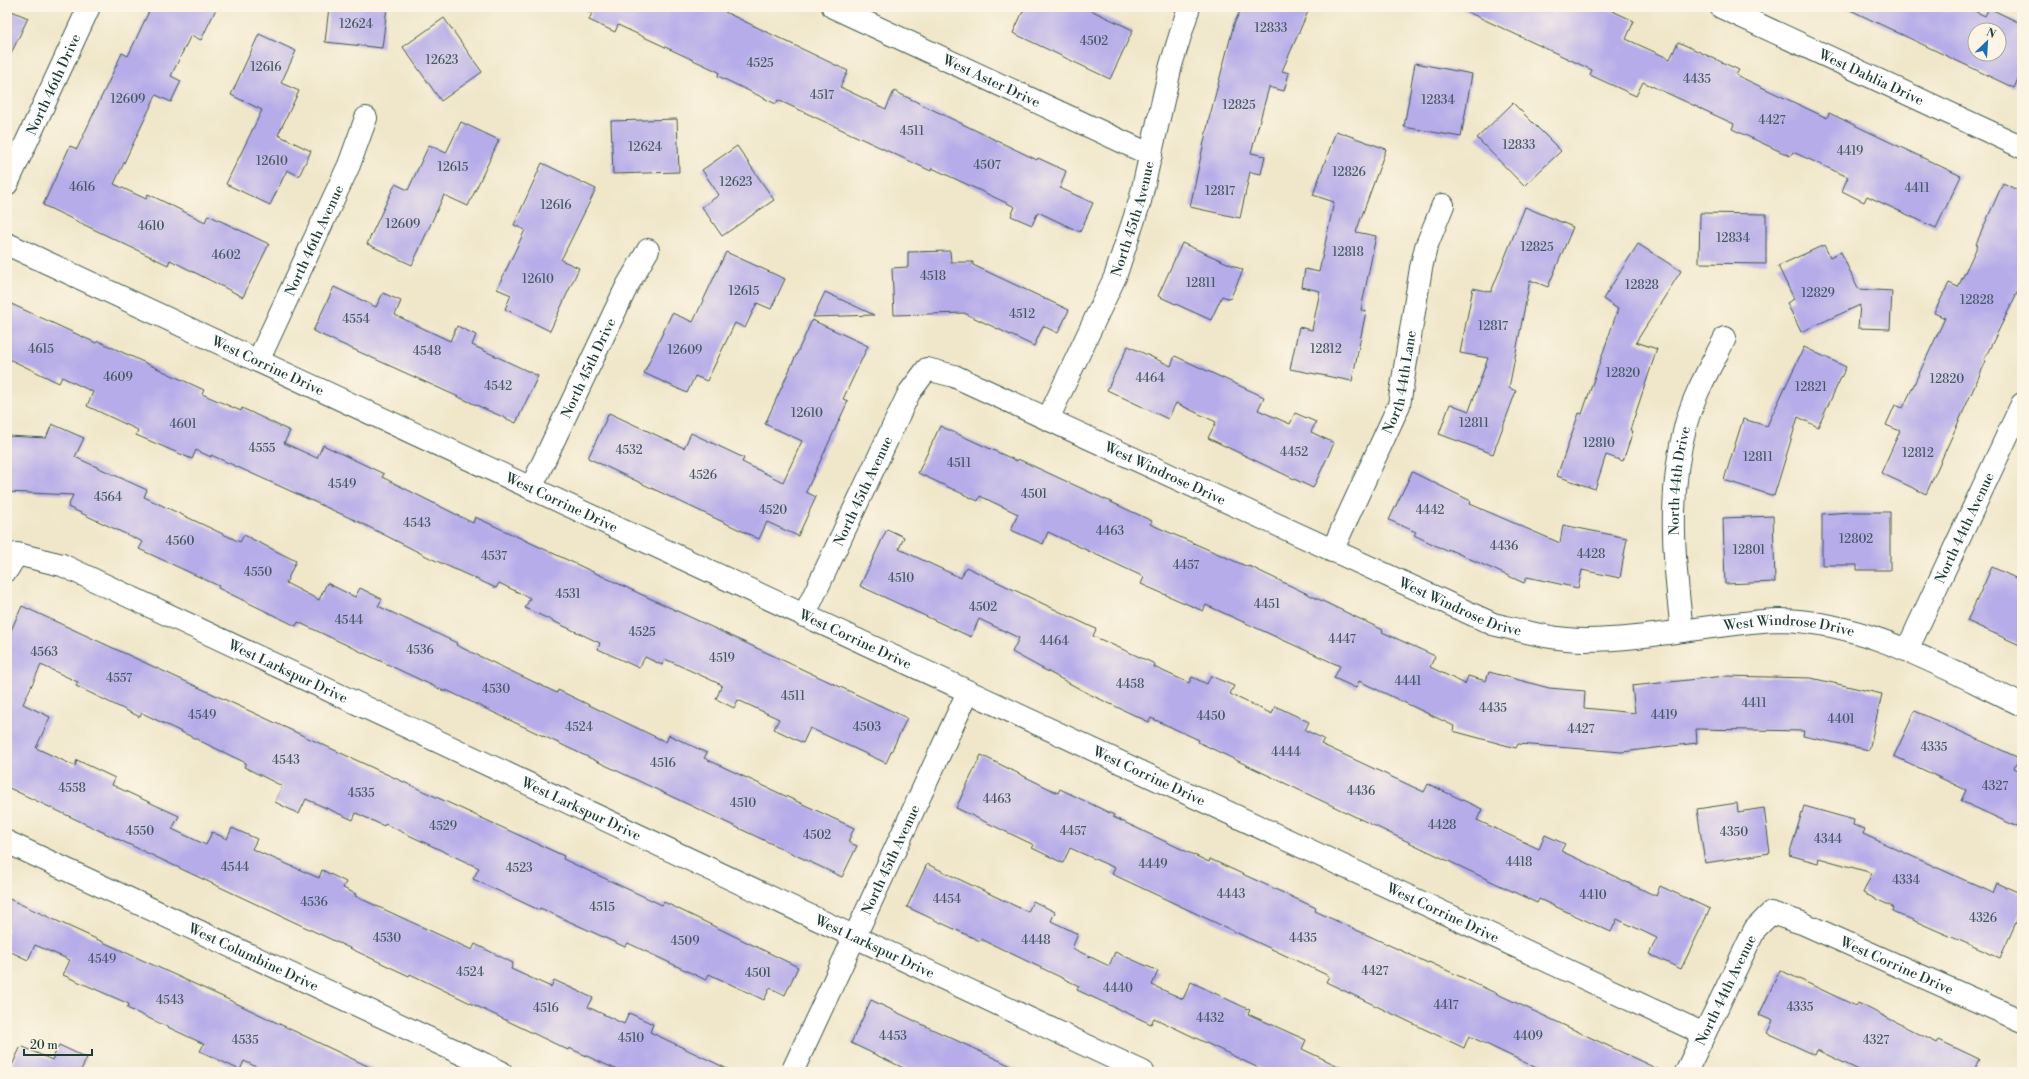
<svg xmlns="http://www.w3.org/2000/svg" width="2029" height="1079" font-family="'Libre Bodoni',serif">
	<rect width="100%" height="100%" fill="#fcf5e5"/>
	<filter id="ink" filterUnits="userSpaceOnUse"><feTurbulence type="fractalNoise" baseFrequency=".025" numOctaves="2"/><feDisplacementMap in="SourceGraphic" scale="8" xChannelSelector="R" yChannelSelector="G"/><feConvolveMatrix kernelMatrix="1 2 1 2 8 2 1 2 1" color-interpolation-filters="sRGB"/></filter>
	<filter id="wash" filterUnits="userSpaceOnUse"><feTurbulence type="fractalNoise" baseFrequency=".012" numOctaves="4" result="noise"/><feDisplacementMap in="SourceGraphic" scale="16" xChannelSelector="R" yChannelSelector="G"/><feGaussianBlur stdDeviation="0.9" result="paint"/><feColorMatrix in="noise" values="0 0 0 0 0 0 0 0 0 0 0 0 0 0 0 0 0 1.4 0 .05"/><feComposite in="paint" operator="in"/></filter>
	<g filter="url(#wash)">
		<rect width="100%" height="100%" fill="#f0e7ca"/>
		<g id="blocks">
			<path fill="#b6ace9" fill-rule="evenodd" d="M 151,7 L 217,7 L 201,40 L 191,35 L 171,76 L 181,81 L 171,102 L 156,95 L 114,184 L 146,199 L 148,194 L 205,222 L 208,215 L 269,244 L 243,297 L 170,260 L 168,265 L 43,205 L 70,146 L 77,149 L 122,53 L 128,56 Z
				M 329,7 L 387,7 L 382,48 L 325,42 Z
				M 580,7 L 727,7 L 725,12 L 848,71 L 840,87 L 886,109 L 894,91 L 1037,160 L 1038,158 L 1066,171 L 1060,188 L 1093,203 L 1080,232 L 1038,212 L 1032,225 L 1011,216 L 1015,207 L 932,168 L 931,171 L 778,100 L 776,104 L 718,76 L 719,72 L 618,25 L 615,32 L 589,20 L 592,13 Z
				M 1025,7 L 1084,7 L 1133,30 L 1110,79 L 1013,33 Z
				M 1242,7 L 1310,7 L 1282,71 L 1289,73 L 1284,91 L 1269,87 L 1251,153 L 1265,156 L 1261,174 L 1250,172 L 1240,218 L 1190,207 L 1209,119 L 1234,24 Z
				M 1457,7 L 1604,7 L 1634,21 L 1626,39 L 1670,59 L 1678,42 L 1739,70 L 1736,75 L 1827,118 L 1829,113 L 1961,176 L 1936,228 L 1867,196 L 1864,202 L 1842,191 L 1848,177 L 1793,152 L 1790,156 L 1732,129 L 1734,124 L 1643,82 L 1636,96 L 1590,75 L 1592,70 Z
				M 1844,7 L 1966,7 L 1985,16 L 1989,8 L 2022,24 L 2022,70 L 2014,88 ZM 1975,30 L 1999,30 L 1999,54 L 1975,54 Z
				M 7,9 L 28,18 L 7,62 Z
				M 444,18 L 482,72 L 441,101 L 403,47 Z
				M 259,34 L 296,51 L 281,83 L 299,91 L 278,135 L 311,151 L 299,176 L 287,170 L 270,205 L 226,184 L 262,110 L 231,95 Z
				M 1415,63 L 1472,74 L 1461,137 L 1404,127 Z
				M 1513,103 L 1561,151 L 1524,186 L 1477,138 Z
				M 677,119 L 679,172 L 613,174 L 611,121 Z
				M 461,122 L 499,140 L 468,206 L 444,195 L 412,265 L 367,244 L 395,184 L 408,190 L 429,145 L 446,153 Z
				M 1336,131 L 1386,149 L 1356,232 L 1376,236 L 1361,310 L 1366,311 L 1352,381 L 1290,369 L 1299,327 L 1312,330 L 1320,291 L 1302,287 L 1305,269 L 1319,272 L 1334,202 L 1313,195 Z
				M 737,146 L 774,200 L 722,236 L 702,207 L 719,195 L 702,170 Z
				M 542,163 L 596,189 L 561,260 L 579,268 L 550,331 L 505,309 L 511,295 L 497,289 L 525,230 L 514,225 Z
				M 2003,183 L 2022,192 L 2022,283 L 1984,360 L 1986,361 L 1926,494 L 1881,473 L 1900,431 L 1886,425 L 1895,405 L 1903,408 L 1945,318 L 1934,313 L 1949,283 L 1958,287 L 1978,245 L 1976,244 Z
				M 1525,207 L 1573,227 L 1548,287 L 1530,280 L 1509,388 L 1516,391 L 1493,454 L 1439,434 L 1450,404 L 1469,411 L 1488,358 L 1460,353 L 1473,288 L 1491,292 Z
				M 1700,213 L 1766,214 L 1766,264 L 1699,263 Z
				M 1182,243 L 1243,270 L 1230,299 L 1222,296 L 1211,320 L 1158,296 Z
				M 1638,244 L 1681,271 L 1636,342 L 1657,349 L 1630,430 L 1633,431 L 1623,461 L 1606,455 L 1595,489 L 1557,476 L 1579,413 L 1582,414 L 1618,309 L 1603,299 Z
				M 1824,245 L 1830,257 L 1841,252 L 1858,289 L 1892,291 L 1890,329 L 1858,328 L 1860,305 L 1801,332 L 1787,303 L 1794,299 L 1778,266 Z
				M 950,251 L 951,262 L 973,262 L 973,265 L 1069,310 L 1058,333 L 1043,326 L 1034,346 L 964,313 L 894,315 L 892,268 L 908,267 L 908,252 Z
				M 726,252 L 785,279 L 771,309 L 757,303 L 745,328 L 735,323 L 707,381 L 695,376 L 687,393 L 644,373 L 672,313 L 693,322 Z
				M 334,287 L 376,307 L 383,293 L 401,301 L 395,315 L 450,341 L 457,326 L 476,335 L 472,345 L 538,376 L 516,423 L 313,331 Z
				M 825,292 L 874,315 L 813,317 Z
				M 7,302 L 96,343 L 98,341 L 204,390 L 202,394 L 241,411 L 242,408 L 290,431 L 284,443 L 317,458 L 323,445 L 384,474 L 382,477 L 473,523 L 475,517 L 907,718 L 886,763 L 810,728 L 803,743 L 774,729 L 779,719 L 738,700 L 734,708 L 716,699 L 722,685 L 665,659 L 662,665 L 645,657 L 639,668 L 598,649 L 600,643 L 525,608 L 530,598 L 499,583 L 496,588 L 430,558 L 361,523 L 211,455 L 211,457 L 196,450 L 192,459 L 136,435 L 138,430 L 87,406 L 93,392 L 62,377 L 59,383 L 7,358 Z
				M 812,320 L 868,346 L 843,399 L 848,401 L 806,492 L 816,497 L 798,536 L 767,522 L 759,539 L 588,458 L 609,413 L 684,448 L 691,433 L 744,458 L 742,462 L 783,482 L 802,441 L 765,424 Z
				M 1128,346 L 1171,366 L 1175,356 L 1264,397 L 1258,410 L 1290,424 L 1295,413 L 1316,422 L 1311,432 L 1334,443 L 1313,488 L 1208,438 L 1216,422 L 1176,403 L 1168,419 L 1107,390 Z
				M 1804,347 L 1846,367 L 1818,427 L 1798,417 L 1774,496 L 1724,480 L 1743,419 L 1767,426 Z
				M 52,424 L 84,438 L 75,457 L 147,490 L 144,497 L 240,542 L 244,535 L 296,561 L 286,583 L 319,600 L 327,583 L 355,597 L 360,588 L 382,599 L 378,606 L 457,643 L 456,645 L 557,693 L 558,690 L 666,742 L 669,735 L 707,753 L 704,758 L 854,828 L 848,842 L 857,846 L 842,877 L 446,690 L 446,692 L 298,622 L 296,626 L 218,588 L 219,586 L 139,549 L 143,542 L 68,507 L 73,495 L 7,492 L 7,436 L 46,438 Z
				M 940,426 L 1017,461 L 1018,459 L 1152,521 L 1150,524 L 1248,567 L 1249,566 L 1383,630 L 1382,632 L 1435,656 L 1430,667 L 1465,684 L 1468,676 L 1486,681 L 1489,672 L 1549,688 L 1585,691 L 1584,708 L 1635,713 L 1632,686 L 1725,676 L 1811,678 L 1882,694 L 1869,750 L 1803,736 L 1804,731 L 1696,729 L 1697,743 L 1622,752 L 1518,744 L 1516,748 L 1453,731 L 1454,726 L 1359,681 L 1356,688 L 1334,678 L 1340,666 L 1206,605 L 1203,611 L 1141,584 L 1144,577 L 1048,532 L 1043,544 L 1011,530 L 1018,514 L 980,496 L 978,501 L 918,473 Z
				M 1412,472 L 1471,501 L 1470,504 L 1560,543 L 1563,525 L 1627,538 L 1620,578 L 1582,570 L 1578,588 L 1527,577 L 1524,583 L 1448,549 L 1447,551 L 1414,535 L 1416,532 L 1389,520 Z
				M 1851,512 L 1890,512 L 1890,570 L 1857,570 L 1857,565 L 1822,565 L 1822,514 Z
				M 1773,516 L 1775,582 L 1725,584 L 1723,518 Z
				M 887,529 L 904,537 L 899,549 L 961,578 L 966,567 L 1096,629 L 1093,636 L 1155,664 L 1154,667 L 1189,683 L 1192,677 L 1207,684 L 1211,676 L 1234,686 L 1230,694 L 1272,714 L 1275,706 L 1309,722 L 1305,730 L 1324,739 L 1321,744 L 1424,792 L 1428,784 L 1482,809 L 1477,820 L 1539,849 L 1545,835 L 1565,844 L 1561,851 L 1656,896 L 1660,886 L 1710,909 L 1681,969 L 1649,954 L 1657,938 L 1617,919 L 1611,932 L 1539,899 L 1537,903 L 1198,742 L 1199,740 L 1151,718 L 1149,722 L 1089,694 L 1012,652 L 1019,638 L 979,619 L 971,637 L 860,586 Z
				M 1992,567 L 2022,581 L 2022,646 L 1967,621 Z
				M 22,606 L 564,856 L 563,859 L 662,905 L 664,902 L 798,967 L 785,995 L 770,988 L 764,1000 L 709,974 L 706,980 L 628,943 L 625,947 L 540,908 L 539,910 L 473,879 L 479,868 L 385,824 L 384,826 L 356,813 L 353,820 L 306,799 L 299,814 L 275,802 L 282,786 L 244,767 L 246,763 L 142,713 L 140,717 L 76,686 L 78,682 L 41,665 L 23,704 L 50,717 L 36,748 L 75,766 L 77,760 L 115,778 L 112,785 L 179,816 L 172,829 L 206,845 L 212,832 L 227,839 L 232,828 L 257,839 L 252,849 L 319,878 L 322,870 L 346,882 L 343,888 L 356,894 L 355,896 L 472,950 L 475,944 L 513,963 L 511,969 L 551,987 L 554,980 L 593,998 L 588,1007 L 624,1024 L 629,1013 L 653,1024 L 650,1032 L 734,1072 L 622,1072 L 569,1048 L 568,1050 L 410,974 L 409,976 L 7,787 L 7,639 Z
				M 1915,711 L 2019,758 L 2014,768 L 2022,772 L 2022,829 L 1961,801 L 1966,790 L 1894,756 Z
				M 981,755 L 1058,793 L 1060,789 L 1114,815 L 1113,817 L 1209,862 L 1210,859 L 1316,908 L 1315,911 L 1428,963 L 1429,962 L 1664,1072 L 1545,1072 L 1469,1036 L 1464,1048 L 1326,982 L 1329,976 L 1112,874 L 1115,868 L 1070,848 L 1063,863 L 1032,848 L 1034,845 L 956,808 Z
				M 1737,803 L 1738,812 L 1764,808 L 1770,853 L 1705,863 L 1697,809 Z
				M 1804,806 L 1854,820 L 1853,825 L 1865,829 L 1863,834 L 1993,893 L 1997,883 L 2022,894 L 2022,909 L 2000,958 L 1892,911 L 1893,907 L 1863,893 L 1872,873 L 1819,858 L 1818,863 L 1789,855 Z
				M 927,864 L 1028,912 L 1033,901 L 1055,912 L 1051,921 L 1078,934 L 1072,948 L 1109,966 L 1115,952 L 1158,971 L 1152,985 L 1183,999 L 1191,982 L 1250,1010 L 1248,1014 L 1306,1040 L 1302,1049 L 1351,1072 L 1267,1072 L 1154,1018 L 1151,1024 L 1077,990 L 1079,986 L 981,939 L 980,941 L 907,907 Z
				M 7,898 L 225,998 L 380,1072 L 267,1072 L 244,1061 L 240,1070 L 200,1051 L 204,1044 L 127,1008 L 129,1004 L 63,975 L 70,960 L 35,945 L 28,960 L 7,950 Z
				M 1780,970 L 1856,1006 L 1858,1003 L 1937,1043 L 1939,1040 L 1979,1059 L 1973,1072 L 1863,1072 L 1817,1050 L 1815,1055 L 1767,1033 L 1773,1021 L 1759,1015 Z
				M 871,1000 L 934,1030 L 1024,1072 L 912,1072 L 851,1043 Z
				M 59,1045 L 87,1058 L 80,1072 L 9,1072 L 21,1046 L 52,1060 Z"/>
		</g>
	</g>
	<g filter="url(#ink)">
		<use href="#blocks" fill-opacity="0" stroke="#3e564a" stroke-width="1"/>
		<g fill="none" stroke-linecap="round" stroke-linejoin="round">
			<defs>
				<g id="minor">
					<path id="s1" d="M 833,7 L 1151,155"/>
					<path id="s2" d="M 1721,7 L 2022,147"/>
					<path id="s3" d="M 7,184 L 89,7"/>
					<path id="s4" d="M 7,244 L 1704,1034"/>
					<path id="s5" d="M 258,361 L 349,165 L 366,118"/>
					<path id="s6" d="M 1048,419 L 1115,277 L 1140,201 L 1171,65 L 1189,7"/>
					<path id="s7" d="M 531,488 L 627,286 L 648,250"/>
					<path id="s8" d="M 1332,551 L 1399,405 L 1421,268 L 1426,247 L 1443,205"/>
					<path id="s9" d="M 7,570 L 17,554 L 62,565 L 1143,1072"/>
					<path id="s10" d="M 804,616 L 909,393 L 927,369 L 954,376 L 1493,624 C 1523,631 1554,640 1585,640 C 1630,640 1674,632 1718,626 C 1738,624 1760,620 1781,620 C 1868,622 1946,669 2022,705"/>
					<path id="s11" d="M 1682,631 C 1674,562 1667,493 1686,424 C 1694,394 1711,366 1725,338"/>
					<path id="s12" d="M 1907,650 L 2022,404"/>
					<path id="s13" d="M 7,842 L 501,1072"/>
					<path id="s14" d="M 792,1072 L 968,692"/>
					<path id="s15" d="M 1686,1072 L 1755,929 L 1771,913 L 1802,923 L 2022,1021"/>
				</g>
			</defs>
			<use href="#minor" stroke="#3e564a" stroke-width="24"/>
			<use href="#minor" stroke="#fff" stroke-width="22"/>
		</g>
	</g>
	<g text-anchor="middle" stroke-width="3.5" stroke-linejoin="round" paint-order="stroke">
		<g font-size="12" fill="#455961">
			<text x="356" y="28">12624</text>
			<text x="1271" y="32">12833</text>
			<text x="1094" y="45">4502</text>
			<text x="442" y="64">12623</text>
			<text x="760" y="67">4525</text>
			<text x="266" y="71">12616</text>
			<text x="1697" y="83">4435</text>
			<text x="822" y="99">4517</text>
			<text x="128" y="103">12609</text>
			<text x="1438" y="104">12834</text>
			<text x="1239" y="109">12825</text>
			<text x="1772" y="124">4427</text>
			<text x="912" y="135">4511</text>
			<text x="1519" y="149">12833</text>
			<text x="645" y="151">12624</text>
			<text x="1850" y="155">4419</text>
			<text x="272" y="165">12610</text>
			<text x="987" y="169">4507</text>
			<text x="453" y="171">12615</text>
			<text x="1349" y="176">12826</text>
			<text x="736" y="186">12623</text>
			<text x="82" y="191">4616</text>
			<text x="1917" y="192">4411</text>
			<text x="1220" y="195">12817</text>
			<text x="556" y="209">12616</text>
			<text x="403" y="228">12609</text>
			<text x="151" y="230">4610</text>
			<text x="1733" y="242">12834</text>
			<text x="1537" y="251">12825</text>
			<text x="1348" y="256">12818</text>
			<text x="226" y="259">4602</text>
			<text x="933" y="280">4518</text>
			<text x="538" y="283">12610</text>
			<text x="1201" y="287">12811</text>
			<text x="1642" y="289">12828</text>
			<text x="744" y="295">12615</text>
			<text x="1818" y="297">12829</text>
			<text x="1977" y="304">12828</text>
			<text x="1022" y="318">4512</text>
			<text x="356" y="323">4554</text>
			<text x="1493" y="330">12817</text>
			<text x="41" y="353">4615</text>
			<text x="1326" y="353">12812</text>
			<text x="685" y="354">12609</text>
			<text x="427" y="355">4548</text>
			<text x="1623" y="377">12820</text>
			<text x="118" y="381">4609</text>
			<text x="1150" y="382">4464</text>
			<text x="1947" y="383">12820</text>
			<text x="498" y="390">4542</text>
			<text x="1811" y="391">12821</text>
			<text x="807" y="417">12610</text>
			<text x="1474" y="427">12811</text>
			<text x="183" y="428">4601</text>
			<text x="1599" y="447">12810</text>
			<text x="262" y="452">4555</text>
			<text x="629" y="454">4532</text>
			<text x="1294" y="456">4452</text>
			<text x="1918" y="457">12812</text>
			<text x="1758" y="461">12811</text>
			<text x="959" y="467">4511</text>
			<text x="703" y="479">4526</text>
			<text x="342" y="488">4549</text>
			<text x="1034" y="498">4501</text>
			<text x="108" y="501">4564</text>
			<text x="773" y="514">4520</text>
			<text x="1430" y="514">4442</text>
			<text x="417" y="527">4543</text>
			<text x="1110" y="535">4463</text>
			<text x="1856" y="543">12802</text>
			<text x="180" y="545">4560</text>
			<text x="1504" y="550">4436</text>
			<text x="1749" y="554">12801</text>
			<text x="1591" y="558">4428</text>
			<text x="494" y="560">4537</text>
			<text x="1186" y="569">4457</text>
			<text x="258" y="576">4550</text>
			<text x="901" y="582">4510</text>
			<text x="568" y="598">4531</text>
			<text x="1267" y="608">4451</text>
			<text x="983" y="611">4502</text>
			<text x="349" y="624">4544</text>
			<text x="642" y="636">4525</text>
			<text x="1342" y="643">4447</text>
			<text x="1054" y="645">4464</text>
			<text x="420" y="654">4536</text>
			<text x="44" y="656">4563</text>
			<text x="722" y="662">4519</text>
			<text x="119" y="682">4557</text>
			<text x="1408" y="685">4441</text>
			<text x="1130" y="688">4458</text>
			<text x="496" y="693">4530</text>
			<text x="793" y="700">4511</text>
			<text x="1754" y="707">4411</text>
			<text x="1493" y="712">4435</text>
			<text x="202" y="719">4549</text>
			<text x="1664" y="719">4419</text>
			<text x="1211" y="720">4450</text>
			<text x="1841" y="723">4401</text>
			<text x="579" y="731">4524</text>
			<text x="867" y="731">4503</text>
			<text x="1581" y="733">4427</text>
			<text x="1934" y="751">4335</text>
			<text x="1286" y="756">4444</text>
			<text x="286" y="764">4543</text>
			<text x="663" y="767">4516</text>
			<text x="1995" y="790">4327</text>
			<text x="72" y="792">4558</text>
			<text x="1361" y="795">4436</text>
			<text x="361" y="797">4535</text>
			<text x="997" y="803">4463</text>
			<text x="743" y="807">4510</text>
			<text x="1442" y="829">4428</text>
			<text x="443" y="830">4529</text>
			<text x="140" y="835">4550</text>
			<text x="1073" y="835">4457</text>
			<text x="1734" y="836">4350</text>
			<text x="817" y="839">4502</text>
			<text x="1828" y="843">4344</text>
			<text x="1519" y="866">4418</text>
			<text x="1153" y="868">4449</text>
			<text x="235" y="871">4544</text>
			<text x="519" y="872">4523</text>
			<text x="1906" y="884">4334</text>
			<text x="1231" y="898">4443</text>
			<text x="1593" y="899">4410</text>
			<text x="947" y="903">4454</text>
			<text x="314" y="906">4536</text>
			<text x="602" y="911">4515</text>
			<text x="1983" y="922">4326</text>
			<text x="387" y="942">4530</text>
			<text x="1303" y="942">4435</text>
			<text x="1036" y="944">4448</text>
			<text x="685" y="945">4509</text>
			<text x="102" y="963">4549</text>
			<text x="1375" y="975">4427</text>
			<text x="470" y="976">4524</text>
			<text x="758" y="977">4501</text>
			<text x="1118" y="992">4440</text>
			<text x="170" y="1004">4543</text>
			<text x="1446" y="1009">4417</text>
			<text x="1800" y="1011">4335</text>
			<text x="546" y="1012">4516</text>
			<text x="1210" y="1022">4432</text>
			<text x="893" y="1040">4453</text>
			<text x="1528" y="1040">4409</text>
			<text x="631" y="1042">4510</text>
			<text x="245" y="1044">4535</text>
			<text x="1876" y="1044">4327</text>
		</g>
		<g font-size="14" fill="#1f3d34" stroke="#fcf5e5">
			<text dy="5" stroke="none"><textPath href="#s2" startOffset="166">West Dahlia Drive</textPath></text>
			<text dy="5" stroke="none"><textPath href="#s1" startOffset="175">West Aster Drive</textPath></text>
			<text dy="5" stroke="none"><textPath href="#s3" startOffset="110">North 46th Drive</textPath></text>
			<text dy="5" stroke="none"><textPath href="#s6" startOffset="218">North 45th Avenue</textPath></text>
			<text dy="5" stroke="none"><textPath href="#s5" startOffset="133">North 46th Avenue</textPath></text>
			<text dy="5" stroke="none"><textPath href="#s4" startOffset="288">West Corrine Drive</textPath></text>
			<text dy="5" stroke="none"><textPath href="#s7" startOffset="133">North 45th Drive</textPath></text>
			<text dy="5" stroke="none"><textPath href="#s8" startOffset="183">North 44th Lane</textPath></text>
			<text dy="5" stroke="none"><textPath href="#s10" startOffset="537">West Windrose Drive</textPath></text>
			<text dy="5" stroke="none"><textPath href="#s11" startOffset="151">North 44th Drive</textPath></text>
			<text dy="5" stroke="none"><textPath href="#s10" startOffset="138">North 45th Avenue</textPath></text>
			<text dy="5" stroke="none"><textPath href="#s4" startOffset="612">West Corrine Drive</textPath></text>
			<text dy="5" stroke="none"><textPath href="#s12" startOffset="135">North 44th Avenue</textPath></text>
			<text dy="5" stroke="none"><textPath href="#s10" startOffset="861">West Windrose Drive</textPath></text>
			<text dy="5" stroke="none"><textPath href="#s10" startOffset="1197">West Windrose Drive</textPath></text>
			<text dy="5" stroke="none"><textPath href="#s4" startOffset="936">West Corrine Drive</textPath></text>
			<text dy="5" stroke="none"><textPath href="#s9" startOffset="315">West Larkspur Drive</textPath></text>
			<text dy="5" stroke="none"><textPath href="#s4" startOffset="1260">West Corrine Drive</textPath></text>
			<text dy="5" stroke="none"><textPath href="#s9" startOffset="639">West Larkspur Drive</textPath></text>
			<text dy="5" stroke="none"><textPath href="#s14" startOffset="234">North 45th Avenue</textPath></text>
			<text dy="5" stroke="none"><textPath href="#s4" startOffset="1584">West Corrine Drive</textPath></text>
			<text dy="5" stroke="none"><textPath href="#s9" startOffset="963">West Larkspur Drive</textPath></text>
			<text dy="5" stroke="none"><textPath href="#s13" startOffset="272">West Columbine Drive</textPath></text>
			<text dy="5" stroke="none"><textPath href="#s15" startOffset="318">West Corrine Drive</textPath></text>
			<text dy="5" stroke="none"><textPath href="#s15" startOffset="91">North 44th Avenue</textPath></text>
		</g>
	</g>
	<rect width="2029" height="1079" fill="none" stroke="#fcf5e5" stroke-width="24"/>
	<g transform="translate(1987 42) rotate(25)"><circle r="19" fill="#fcf5e5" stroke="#a4ab9e"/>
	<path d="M0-3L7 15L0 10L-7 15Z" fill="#1f6fb2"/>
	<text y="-6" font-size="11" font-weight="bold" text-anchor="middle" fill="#1f3d34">N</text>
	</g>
	<path d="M24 1049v6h68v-6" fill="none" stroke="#1f3d34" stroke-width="2"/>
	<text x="30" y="1049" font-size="12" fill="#1f3d34" stroke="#fcf5e5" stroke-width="3" paint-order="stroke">20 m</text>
</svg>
